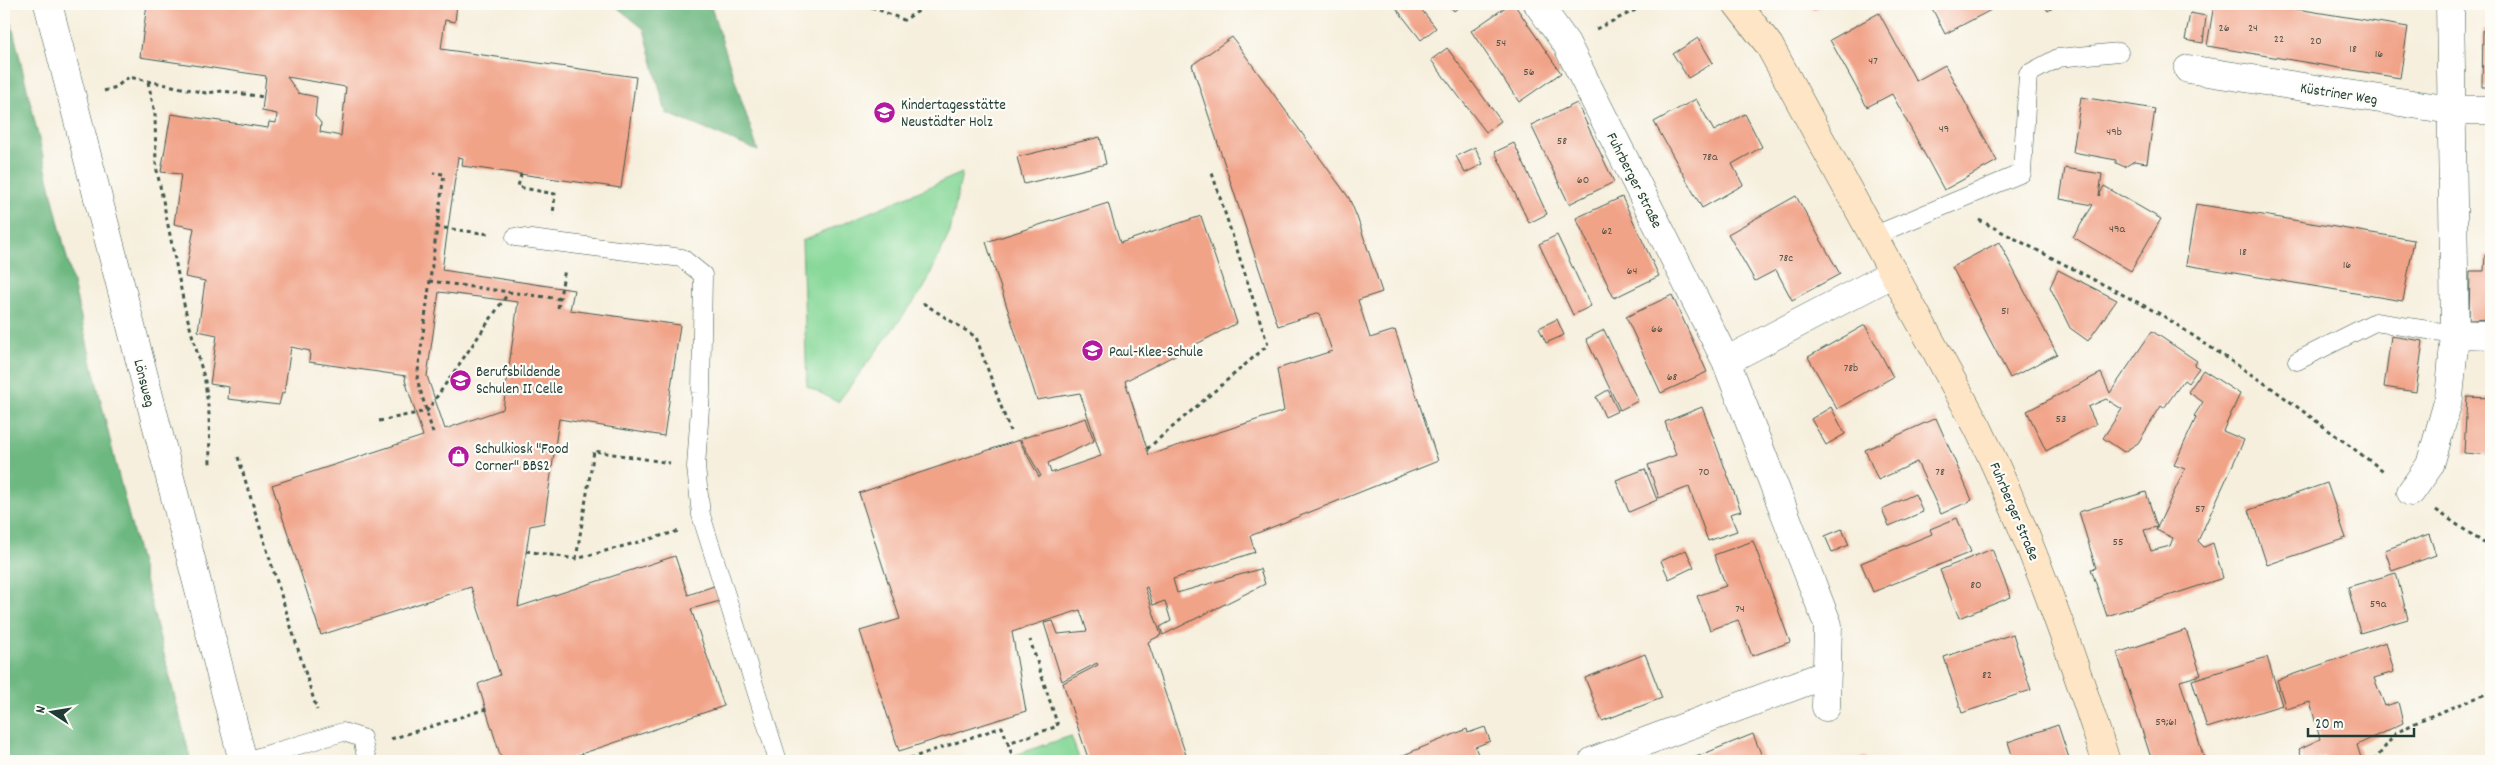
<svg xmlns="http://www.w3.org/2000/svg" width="2495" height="765" font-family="Dekko,sans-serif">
	<rect width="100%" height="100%" fill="#fdfcf7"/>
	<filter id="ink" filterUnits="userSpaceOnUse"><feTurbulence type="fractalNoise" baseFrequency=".02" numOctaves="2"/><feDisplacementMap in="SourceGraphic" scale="10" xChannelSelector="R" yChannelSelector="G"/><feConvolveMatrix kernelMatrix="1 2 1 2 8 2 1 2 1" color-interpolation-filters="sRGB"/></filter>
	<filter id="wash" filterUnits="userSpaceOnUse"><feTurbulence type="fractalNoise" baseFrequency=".0096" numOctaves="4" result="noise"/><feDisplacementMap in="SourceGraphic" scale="20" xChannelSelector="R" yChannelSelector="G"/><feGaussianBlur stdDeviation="1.12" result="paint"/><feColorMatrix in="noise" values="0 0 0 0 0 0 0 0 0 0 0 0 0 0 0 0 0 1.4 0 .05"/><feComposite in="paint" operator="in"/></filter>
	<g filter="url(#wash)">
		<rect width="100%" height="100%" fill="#f6efdd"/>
		<path fill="#87d899" stroke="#538a66" d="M 962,173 L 950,232 L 924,288 L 838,402 L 807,386 L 802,241 Z
			M 1071,736 L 1080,761 L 1017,761 L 1015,755 Z"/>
		<path fill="#6db881" stroke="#467a5a" d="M 4,4 L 7,4 L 115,461 L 191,761 L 4,761 Z
			M 613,4 L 710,4 L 758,151 L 666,113 L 644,29 Z"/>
		<g id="blocks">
			<path fill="#f1a388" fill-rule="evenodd" d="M 147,4 L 457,4 L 455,22 L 445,20 L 441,49 L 636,77 L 621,188 L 462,166 L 463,158 L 458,157 L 442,270 L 574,290 L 570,310 L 680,325 L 664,436 L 559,419 L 544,523 L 530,526 L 518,607 L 675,556 L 688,595 L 714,586 L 720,601 L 691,609 L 724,706 L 566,759 L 567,761 L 502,761 L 478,684 L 500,675 L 471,587 L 321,635 L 272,485 L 423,436 L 405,380 L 406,376 L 309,362 L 310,351 L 291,347 L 284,393 L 282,393 L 279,405 L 228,399 L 229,387 L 210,384 L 217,335 L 198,331 L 205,281 L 185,277 L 194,228 L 174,224 L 181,174 L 161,172 L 171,114 L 268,128 L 269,122 L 276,123 L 277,114 L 262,111 L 266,76 L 140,57 ZM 287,77 L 346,87 L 341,136 L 320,132 L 321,123 L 315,116 L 317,97 L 298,93 ZM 439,292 L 518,302 L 503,409 L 445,429 L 427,376 Z
				M 1393,4 L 1417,4 L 1436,28 L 1421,40 Z
				M 1449,4 L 1463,4 L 1454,11 Z
				M 1510,4 L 1514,4 L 1561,73 L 1519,102 L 1471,31 Z
				M 1810,4 L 1826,4 L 1813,10 Z
				M 1930,4 L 1988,4 L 1991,10 L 1945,34 Z
				M 2044,4 L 2059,4 L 2048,11 Z
				M 2214,4 L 2266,4 L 2408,27 L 2400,78 L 2207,46 Z
				M 1879,13 L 1916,81 L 1945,65 L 1997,161 L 1944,190 L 1892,94 L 1867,107 L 1830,40 Z
				M 2190,13 L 2206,16 L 2203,43 L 2185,40 Z
				M 2483,30 L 2491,30 L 2491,87 L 2482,87 Z
				M 1232,37 L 1349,198 L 1357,217 L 1382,292 L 1358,300 L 1370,338 L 1395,330 L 1438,461 L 1250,536 L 1255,552 L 1173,579 L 1177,593 L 1260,569 L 1265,584 L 1163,635 L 1160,627 L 1171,621 L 1165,601 L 1153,605 L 1147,587 L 1145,588 L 1161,635 L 1148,642 L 1188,761 L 1089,761 L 1063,683 L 1098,665 L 1097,663 L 1062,681 L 1044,623 L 1053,621 L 1058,634 L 1087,631 L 1080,610 L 1012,632 L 1026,711 L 899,751 L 860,631 L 900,619 L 859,493 L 1019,440 L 1039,477 L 1041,476 L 1020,439 L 1086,418 L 1094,441 L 1048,463 L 1051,473 L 1101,456 L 1080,393 L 1037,400 L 986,242 L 1108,203 L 1120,243 L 1201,216 L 1237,323 L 1125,381 L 1149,455 L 1284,411 L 1277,369 L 1332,351 L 1319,313 L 1278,326 L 1192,65 Z
				M 1698,38 L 1713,63 L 1688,78 L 1673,54 Z
				M 1447,48 L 1501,121 L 1486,132 L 1431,60 Z
				M 2081,97 L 2155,109 L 2147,163 L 2134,161 L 2125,167 L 2116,163 L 2116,160 L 2073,152 Z
				M 1696,99 L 1714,131 L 1745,114 L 1762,147 L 1732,164 L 1743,185 L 1702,208 L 1654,122 Z
				M 1577,103 L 1614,182 L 1569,204 L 1531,125 Z
				M 1100,137 L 1106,164 L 1024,184 L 1017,157 Z
				M 1514,143 L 1547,214 L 1529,223 L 1495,152 Z
				M 1475,147 L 1483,164 L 1465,173 L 1456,156 Z
				M 2065,168 L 2102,174 L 2099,196 L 2104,186 L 2161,219 L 2131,271 L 2073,237 L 2093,205 L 2060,199 Z
				M 1796,196 L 1840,274 L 1792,300 L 1776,270 L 1755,281 L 1728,234 Z
				M 1622,197 L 1659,276 L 1614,298 L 1576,218 Z
				M 2196,204 L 2414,240 L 2403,301 L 2186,265 Z
				M 1557,235 L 1591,306 L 1573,315 L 1539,244 Z
				M 1999,242 L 2057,354 L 2010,378 L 1952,267 Z
				M 2485,255 L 2491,255 L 2491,319 L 2469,320 L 2470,271 L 2484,271 Z
				M 2058,270 L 2117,300 L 2088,341 L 2070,328 L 2050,287 Z
				M 1672,295 L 1707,372 L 1661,393 L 1626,317 Z
				M 1557,319 L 1564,335 L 1546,343 L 1539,328 Z
				M 1865,325 L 1893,377 L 1837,409 L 1808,357 Z
				M 1604,330 L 1638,401 L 1620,410 L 1586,339 Z
				M 2152,331 L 2197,361 L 2194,365 L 2199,368 L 2188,383 L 2184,380 L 2164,408 L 2161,406 L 2138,443 L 2124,452 L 2103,438 L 2122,409 L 2106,399 L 2088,407 L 2096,424 L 2046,451 L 2027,411 L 2101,373 L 2110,393 Z
				M 2391,336 L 2423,341 L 2416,392 L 2384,387 Z
				M 2203,370 L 2240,394 L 2223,431 L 2244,440 L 2198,541 L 2204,547 L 2213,543 L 2223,578 L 2107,616 L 2091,569 L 2096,568 L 2079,512 L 2146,492 L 2157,527 L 2144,530 L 2151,551 L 2170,546 L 2173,538 L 2156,530 L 2185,469 L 2174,465 L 2196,418 L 2194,416 L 2203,402 L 2188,392 Z
				M 1608,390 L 1618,411 L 1605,417 L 1596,397 Z
				M 2467,397 L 2491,398 L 2491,455 L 2464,453 Z
				M 1702,407 L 1741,511 L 1730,514 L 1737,531 L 1708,541 L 1689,487 L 1659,498 L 1648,465 L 1676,455 L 1665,422 Z
				M 1831,407 L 1845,434 L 1826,445 L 1811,419 Z
				M 1936,418 L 1972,500 L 1941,514 L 1917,462 L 1878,480 L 1865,450 Z
				M 1645,469 L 1657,500 L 1629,512 L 1616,480 Z
				M 2327,483 L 2346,538 L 2267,565 L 2249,510 Z
				M 1915,494 L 1923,512 L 1889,526 L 1882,509 Z
				M 1957,518 L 1971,552 L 1873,592 L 1861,563 L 1932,534 L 1930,529 Z
				M 1842,529 L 1849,545 L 1832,552 L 1825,536 Z
				M 2429,534 L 2436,555 L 2392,571 L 2385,550 Z
				M 1753,541 L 1790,642 L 1752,656 L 1738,620 L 1710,630 L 1697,596 L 1726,586 L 1714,555 Z
				M 1992,549 L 2011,597 L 1959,618 L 1940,570 Z
				M 1686,550 L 1694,567 L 1669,579 L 1661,561 Z
				M 2396,573 L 2408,619 L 2360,633 L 2348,587 Z
				M 2186,630 L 2201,675 L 2180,681 L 2205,761 L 2152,761 L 2117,653 Z
				M 2013,634 L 2031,690 L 1962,713 L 1944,657 Z
				M 2386,642 L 2394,672 L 2374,678 L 2385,706 L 2398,702 L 2403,723 L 2357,745 L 2362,761 L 2327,761 L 2325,757 L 2314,761 L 2303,761 L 2299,749 L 2320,739 L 2310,702 L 2286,709 L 2277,680 Z
				M 1645,654 L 1662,698 L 1602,721 L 1585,678 Z
				M 2267,657 L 2282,705 L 2207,728 L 2192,680 Z
				M 2058,725 L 2070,761 L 2014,761 L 2008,742 Z
				M 1485,727 L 1490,741 L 1475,747 L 1481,761 L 1389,761 L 1467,729 L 1468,733 Z
				M 1753,734 L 1764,761 L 1686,761 Z
				M 1865,757 L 1867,761 L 1854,761 Z"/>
		</g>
	</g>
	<g filter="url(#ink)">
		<use href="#blocks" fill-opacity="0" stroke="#3f584d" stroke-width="1"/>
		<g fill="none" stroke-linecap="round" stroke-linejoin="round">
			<defs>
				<path id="lane" d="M 1873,236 L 2022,173 L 2028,74 L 2058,58 L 2119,52
					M 515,237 L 682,258 L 703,275 L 701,393 L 696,467 L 701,515 L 778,761
					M 2297,361 L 2375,322 L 2455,334
					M 245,761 L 343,732 L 362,738 L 367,761"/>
				<path id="street" d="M 48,4 L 243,761
					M 1538,4 L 1566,43 L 1726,361
					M 2188,69 L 2451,110 L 2491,110
					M 2455,334 L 2491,335
					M 2411,492 L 2430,465 L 2449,398 L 2455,334 L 2450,4
					M 1826,707 L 1828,625 L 1726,361 L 1894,273
					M 1593,761 L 1827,674"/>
				<path id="secondary" d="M 1737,4 L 1769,45 L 1978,428 C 2030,536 2070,647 2106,761"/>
			</defs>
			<use href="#lane" stroke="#3f584d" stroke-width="19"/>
			<use href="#street" stroke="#3f584d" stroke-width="29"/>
			<use href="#secondary" stroke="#3f584d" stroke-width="29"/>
			<path stroke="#3f584d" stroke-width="3" stroke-dasharray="4 4" stroke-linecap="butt" d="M 864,4 L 904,20 L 930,4
				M 1596,29 L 1648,4
				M 148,82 L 155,113 L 156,166 L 185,309 L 205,381 L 209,414 L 210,464
				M 104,91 L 116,87 L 129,77 L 206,93 L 223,91 L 264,97
				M 521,174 L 518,187 L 555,194 L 553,215
				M 1979,220 L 2162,315 L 2273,389 L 2385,472
				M 436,227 L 489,234
				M 429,281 L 560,299
				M 923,303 L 976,337 L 1010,431
				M 558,308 L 565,269
				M 379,421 L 427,411 L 509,292
				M 433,433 L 417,379 L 444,174 L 433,173
				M 1147,449 L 1268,345 L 1212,173
				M 238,457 L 317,710
				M 2436,510 L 2491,548
				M 526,551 L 576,559 L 679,531
				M 576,559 L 594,451 L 670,463
				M 391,739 L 486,709
				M 902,761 L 1002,727 L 1008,743
				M 1014,761 L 1008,743 L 1058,726 L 1030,640
				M 2374,761 L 2396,733 L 2421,720 L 2491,692"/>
			<use href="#lane" stroke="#fff" stroke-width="18"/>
			<use href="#street" stroke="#fff" stroke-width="28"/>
			<use href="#secondary" stroke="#fee5c5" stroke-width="28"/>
		</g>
	</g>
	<defs>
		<symbol id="school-disc" viewBox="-11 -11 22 22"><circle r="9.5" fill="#b5179e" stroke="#fdfcf7"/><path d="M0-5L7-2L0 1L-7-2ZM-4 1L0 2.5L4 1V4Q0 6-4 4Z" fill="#fff"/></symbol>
		<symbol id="shop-disc" viewBox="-11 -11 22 22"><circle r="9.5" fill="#b5179e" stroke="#fdfcf7"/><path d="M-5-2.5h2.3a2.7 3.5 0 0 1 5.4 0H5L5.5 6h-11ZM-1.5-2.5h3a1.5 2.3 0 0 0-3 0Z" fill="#fff"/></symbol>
	</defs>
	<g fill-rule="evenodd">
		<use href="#school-disc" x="872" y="100" width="25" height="25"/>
		<use href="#school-disc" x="1080" y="338" width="25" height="25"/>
		<use href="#school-disc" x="448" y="368" width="25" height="25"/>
		<use href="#shop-disc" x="446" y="444" width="25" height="25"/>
	</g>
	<g text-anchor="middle" stroke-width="4.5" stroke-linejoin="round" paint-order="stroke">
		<g font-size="12" fill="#545649">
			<text x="2224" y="31">26</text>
			<text x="2253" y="31">24</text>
			<text x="2279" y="42">22</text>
			<text x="2316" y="44">20</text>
			<text x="1501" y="46">54</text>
			<text x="2353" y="52">18</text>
			<text x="2379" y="57">16</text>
			<text x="1873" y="64">47</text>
			<text x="1529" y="75">56</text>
			<text x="1944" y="132">49</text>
			<text x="2114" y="135">49b</text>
			<text x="1562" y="144">58</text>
			<text x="1710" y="160">78a</text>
			<text x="1583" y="183">60</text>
			<text x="2117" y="232">49a</text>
			<text x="1607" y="234">62</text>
			<text x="2243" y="255">18</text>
			<text x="1786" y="261">78c</text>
			<text x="2347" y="268">16</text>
			<text x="1632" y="274">64</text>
			<text x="2005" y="314">51</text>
			<text x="1657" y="332">66</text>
			<text x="1851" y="371">78b</text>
			<text x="1672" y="380">68</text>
			<text x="2061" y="422">53</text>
			<text x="1704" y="475">70</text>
			<text x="1940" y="475">78</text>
			<text x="2200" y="512">57</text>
			<text x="2118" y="545">55</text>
			<text x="1976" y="588">80</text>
			<text x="2378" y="607">59a</text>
			<text x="1740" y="612">74</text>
			<text x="1987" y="678">82</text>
			<text x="2166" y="725">59;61</text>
		</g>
		<g font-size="15" fill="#1f3d34" stroke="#fdfcf7">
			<text transform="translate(2339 93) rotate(9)" y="5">Küstriner Weg</text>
			<text transform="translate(1635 180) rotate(63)" y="5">Fuhrberger Straße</text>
			<text transform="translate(145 383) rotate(76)" y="5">Lönsweg</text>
			<text transform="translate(2015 511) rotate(67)" y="5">Fuhrberger Straße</text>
		</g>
		<g font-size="15" fill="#1f3d34" stroke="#fdfcf7" text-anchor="start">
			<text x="901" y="109">Kindertagesstätte<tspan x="901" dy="17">Neustädter Holz</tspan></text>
			<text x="1109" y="356">Paul-Klee-Schule</text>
			<text x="476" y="376">Berufsbildende<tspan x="476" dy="17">Schulen II Celle</tspan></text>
			<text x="475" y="453">Schulkiosk "Food<tspan x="475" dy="17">Corner" BBS2</tspan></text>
		</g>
	</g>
	<rect width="2495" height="765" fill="none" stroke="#fdfcf7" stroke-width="20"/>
	<g transform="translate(52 712) rotate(282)" stroke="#fdfcf7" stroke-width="4" paint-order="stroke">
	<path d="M0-4L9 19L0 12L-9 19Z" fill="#1f3d34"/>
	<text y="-8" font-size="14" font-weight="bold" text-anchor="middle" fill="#1f3d34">N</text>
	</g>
	<path d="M2308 728v8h106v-8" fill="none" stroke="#1f3d34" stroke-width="2.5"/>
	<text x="2315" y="728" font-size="15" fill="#1f3d34" stroke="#fdfcf7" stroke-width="4" paint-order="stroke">20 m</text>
</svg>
